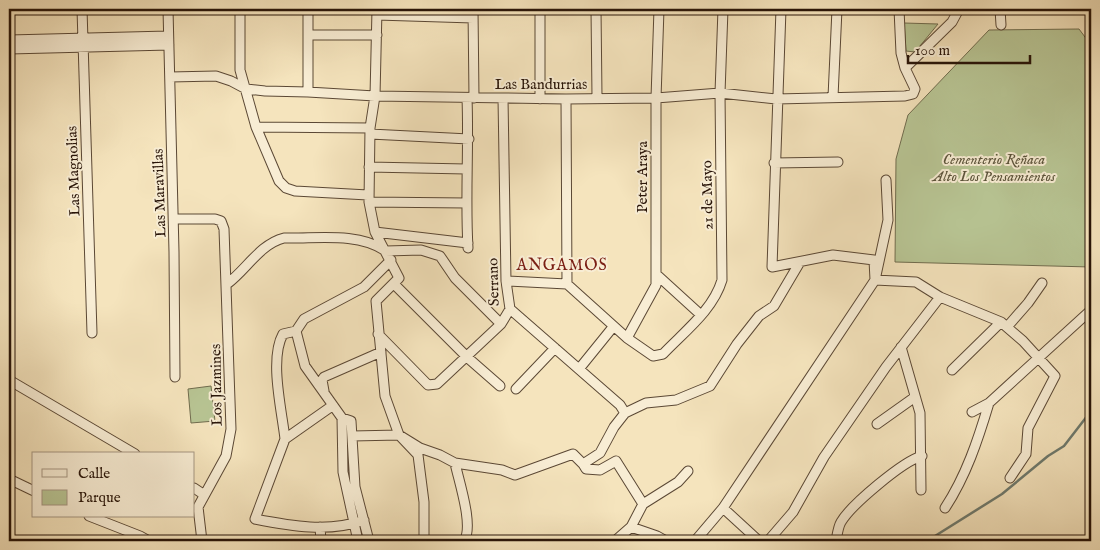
<svg xmlns="http://www.w3.org/2000/svg" width="1100" height="550" font-family="'IM FELL English',serif">
	<rect width="100%" height="100%" fill="#f5e4bd"/>
	<filter id="stains"><feTurbulence type="fractalNoise" baseFrequency=".004" numOctaves="4"/><feColorMatrix values="0 0 0 0 .2 0 0 0 0 .09 0 0 0 0 .02 0 0 0 .5 -.17"/></filter>
	<radialGradient id="worn" r=".72"><stop offset=".6" stop-color="#630" stop-opacity="0"/><stop offset="1" stop-color="#630" stop-opacity=".3"/></radialGradient>
	<path fill="#b8c594" stroke="#706c4e" d="M 904,23 L 938,24 L 915,52 L 906,51 Z
		M 1079,29 L 1091,45 L 1091,267 L 895,262 L 896,159 L 908,115 L 989,30 Z
		M 211,386 L 215,421 L 191,423 L 188,389 Z"/>
	<g fill="none" stroke-linecap="round" stroke-linejoin="round">
		<path stroke="#6e7a6e" stroke-width="2.5" d="M 927,541 L 1002,494 L 1048,456 L 1064,446 L 1091,411"/>
		<defs>
			<path id="street" d="M 82,9 L 92,333
				M 168,9 L 174,252 L 175,377
				M 240,9 L 240,70 L 256,127 L 279,181 L 286,188 L 295,191 L 368,195
				M 308,9 L 308,92
				M 377,9 L 375,96 L 370,128 L 369,202 L 375,232 L 399,278 L 376,301 L 385,396 L 399,435 L 418,455 L 424,502 L 424,541
				M 473,9 L 474,98
				M 540,9 L 540,99
				M 596,9 L 597,97
				M 781,9 L 772,267 L 833,255 L 874,260 L 875,280 L 916,282 L 940,297 L 1001,322 L 1023,341 L 1055,376 L 1028,428 L 1026,454 L 1010,478
				M 1000,9 L 1001,25
				M 377,15 L 473,18
				M 308,35 L 377,35
				M 9,40 L 168,36
				M 9,49 L 169,45
				M 905,68 L 952,22 L 959,9
				M 170,77 L 216,76 L 231,81 L 246,89 L 265,91 L 308,92 L 375,96 L 566,99 L 656,98 L 720,93 L 776,99 L 905,96 L 913,94 L 915,89 L 905,68 L 901,53 L 899,9
				M 833,97 L 837,9
				M 467,98 C 469,149 465,198 468,248
				M 566,99 L 567,284
				M 256,127 L 370,128
				M 370,134 L 469,139
				M 774,163 L 838,162
				M 369,167 L 466,169
				M 369,202 L 466,203
				M 174,219 L 215,219 L 221,221 L 224,229 L 231,429 L 226,456 L 198,507 L 202,541
				M 375,232 L 468,243
				M 386,251 L 421,250 L 440,256 L 455,278 L 501,324
				M 656,274 L 701,315
				M 506,281 L 567,284 L 627,338 L 653,356 L 663,354 C 685,331 713,310 722,280 L 720,93 L 723,9
				M 227,284 C 246,270 260,244 284,238 C 316,239 357,232 384,250
				M 394,284 L 468,358 L 500,386
				M 510,309 L 620,405 L 625,413
				M 1007,327 L 1028,303 L 1042,283
				M 296,331 L 305,366 L 342,418 L 343,472 L 358,541
				M 296,331 L 304,319 L 364,287 L 391,260
				M 378,334 L 428,385 L 437,384 L 501,324 L 510,309 L 506,281 L 503,98
				M 627,338 L 656,285 L 656,98 L 659,9
				M 901,347 L 920,413 L 921,490
				M 579,369 L 613,327
				M 952,370 L 1001,322
				M 9,380 L 135,454
				M 516,389 L 555,348
				M 324,391 L 322,380 L 324,377 L 381,352
				M 332,406 L 285,439 L 255,519 C 291,526 329,533 364,520
				M 972,412 L 989,403 L 1091,310
				M 342,418 L 351,421 L 355,487 L 369,541
				M 877,424 L 915,397
				M 352,436 L 399,435 L 420,448 L 440,455 L 455,463 C 459,482 474,526 464,541
				M 285,439 C 282,411 269,359 283,334 L 296,331
				M 455,463 L 502,470 L 515,475 L 573,454 L 583,464
				M 9,479 L 34,491
				M 194,488 L 203,494
				M 643,504 L 678,482 L 688,471
				M 723,508 L 759,541
				M 945,508 C 966,476 978,440 989,403
				M 89,516 L 140,536 L 149,541
				M 320,527 L 321,541
				M 631,527 L 657,536 L 666,541
				M 615,541 L 631,527 L 643,504 L 616,461 L 600,470 L 586,469 L 583,464 L 600,453 L 614,427 L 625,413 L 646,403 L 676,400 L 710,386 L 737,344 L 759,316 L 774,306 L 800,262
				M 695,541 L 723,508 L 875,280 L 888,220 L 886,180
				M 768,541 L 793,512 L 824,457 L 886,367 L 940,297
				M 836,541 C 837,536 838,527 841,522 C 851,505 903,461 922,456"/>
		</defs>
		<use href="#street" stroke="#5b4835" stroke-width="11"/>
		<use href="#street" stroke="#f8edd4" stroke-width="9"/>
	</g>
	<g text-anchor="middle" stroke-width="4" stroke-linejoin="round" paint-order="stroke">
		<g font-size="15" fill="#281408" stroke="#f8edd4">
			<text x="541" y="89">Las Bandurrias</text>
			<text transform="translate(73 171) rotate(-92)" y="5">Las Magnolias</text>
			<text transform="translate(642 177) rotate(-90)" y="5">Peter Araya</text>
			<text transform="translate(159 193) rotate(-92)" y="5">Las Maravillas</text>
			<text transform="translate(707 195) rotate(-91)" y="5">21 de Mayo</text>
			<text transform="translate(493 282) rotate(-92)" y="5">Serrano</text>
			<text transform="translate(216 385) rotate(-91)" y="5">Los Jazmines</text>
		</g>
		<g font-size="15" font-style="italic" fill="#5a5239" stroke="#f8edd4">
			<text x="994" y="164">Cementerio Reñaca<tspan x="994" dy="17">Alto Los Pensamientos</tspan></text>
		</g>
		<g font-size="16" letter-spacing="1" fill="#7a1f14" stroke="#f8edd4">
			<text x="562" y="270">ANGAMOS</text>
		</g>
	</g>
	<rect width="1100" height="550" fill="none" stroke="#f5e4bd" stroke-width="30"/>
	<rect x="10" y="10" width="1080" height="530" fill="none" stroke="#281408" stroke-width="2.5"/>
	<rect x="15" y="15" width="1070" height="520" fill="none" stroke="#281408"/>
	<rect x="32" y="452" width="162" height="65" fill="#f8edd4" stroke="#a59682"/>
	<rect x="42" y="469" width="25" height="8" fill="#f8edd4" stroke="#a59682"/>
	<text x="78" y="478" font-size="15" fill="#281408">Calle</text>
	<rect x="42" y="490" width="25" height="15" fill="#b8c594" stroke="#a59682"/>
	<text x="78" y="502" font-size="15" fill="#281408">Parque</text>
	<path d="M908 55v8h122v-8" fill="none" stroke="#281408" stroke-width="2.5"/>
	<text x="915" y="55" font-size="15" fill="#281408" stroke="#f8edd4" stroke-width="4" paint-order="stroke">100 m</text>
	<rect width="100%" height="100%" filter="url(#stains)"/>
	<rect width="100%" height="100%" fill="url(#worn)"/>
</svg>
